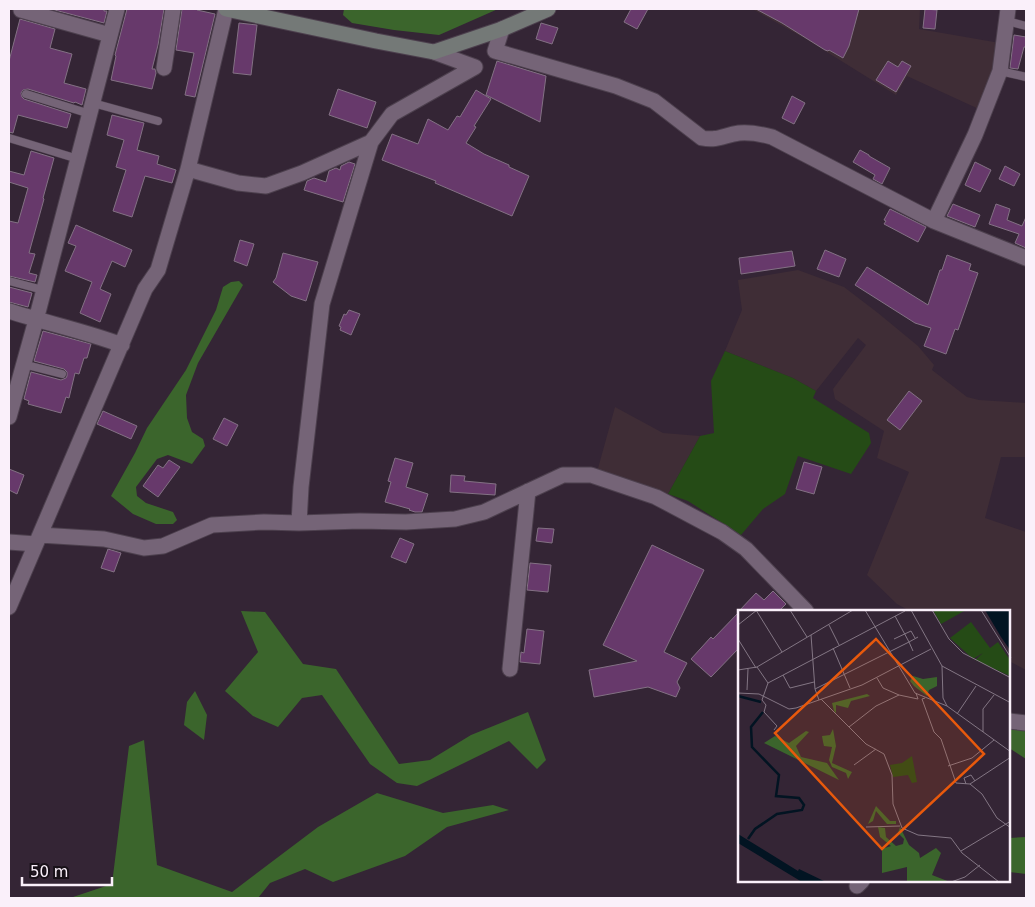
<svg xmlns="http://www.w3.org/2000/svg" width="1035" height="907" font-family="'DejaVu Sans',sans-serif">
	<rect width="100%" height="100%" fill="#342535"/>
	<path fill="#3f2d36" d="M 754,9 L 920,9 L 919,29 L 1000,43 L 993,73 L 981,110 L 907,76 L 896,95 L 806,39 L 754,10 Z
		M 798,270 L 844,287 L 878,313 L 918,346 L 934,365 L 932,370 L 967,397 L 979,400 L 1026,403 L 1026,457 L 1001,457 L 985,518 L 1026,532 L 1026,670 L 1009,661 L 1009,611 L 910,611 L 897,604 L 867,575 L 909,472 L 877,458 L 884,431 L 835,399 L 833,389 L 866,345 L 858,338 L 816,391 L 793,378 L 725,351 L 742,310 L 738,280 Z
		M 615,407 L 663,433 L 700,436 L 668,494 L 597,472 Z"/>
	<path fill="#254b16" d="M 725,351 L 793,378 L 816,391 L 813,398 L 869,433 L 871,443 L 851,474 L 798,456 L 785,494 L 763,509 L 741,535 L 688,501 L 668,494 L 700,436 L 714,433 L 711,381 Z"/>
	<path fill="#3b652c" d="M 344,9 L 498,9 L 439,35 L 394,30 L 352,23 L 343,15 Z
		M 239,281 L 243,285 L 198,363 L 186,395 L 187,418 L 192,432 L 203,439 L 205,446 L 192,464 L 168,455 L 157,459 L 136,487 L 137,496 L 146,503 L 173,512 L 177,520 L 173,524 L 156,524 L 133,514 L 111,496 L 135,453 L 147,428 L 186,370 L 216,310 L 223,287 L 231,282 Z
		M 241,611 L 265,612 L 303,664 L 336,669 L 399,764 L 430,760 L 471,735 L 528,712 L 546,760 L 537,769 L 509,741 L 417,786 L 397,783 L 370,764 L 322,695 L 302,698 L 278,727 L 253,716 L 225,691 L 258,652 Z
		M 195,691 L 207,715 L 204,740 L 184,725 L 187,702 Z
		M 1009,727 L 1026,729 L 1026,759 L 1009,748 Z
		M 144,740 L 157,865 L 232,892 L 318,827 L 377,793 L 443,813 L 493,805 L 509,810 L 447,827 L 405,856 L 333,882 L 305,869 L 270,883 L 258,898 L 70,898 L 112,884 L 129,746 Z
		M 1026,837 L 1026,874 L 1009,872 L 1009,838 Z"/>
	<path fill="#67396b" stroke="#837184" d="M 51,9 L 104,9 L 104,11 L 107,11 L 104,23 Z
		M 127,9 L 164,9 L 158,45 L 152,69 L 155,69 L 156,73 L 152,89 L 111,80 L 116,56 L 115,55 Z
		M 182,9 L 197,9 L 197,10 L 215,14 L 195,97 L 185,95 L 194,53 L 176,50 Z
		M 631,9 L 648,9 L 637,29 L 624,22 Z
		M 756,9 L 859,9 L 849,46 L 843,58 L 829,50 L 828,51 L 825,50 L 782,23 Z
		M 925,9 L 937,10 L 935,29 L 923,28 Z
		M 20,19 L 55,29 L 50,48 L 72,54 L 64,83 L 86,89 L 82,105 L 75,102 L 74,103 L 28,89 L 23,90 L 21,93 L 22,97 L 24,99 L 71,114 L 67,128 L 18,115 L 13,133 L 9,132 L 9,61 Z
		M 239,23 L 257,25 L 251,75 L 233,73 Z
		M 541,23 L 558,28 L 552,44 L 536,39 Z
		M 1014,35 L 1026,37 L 1026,47 L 1024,47 L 1018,69 L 1010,68 Z
		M 497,61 L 546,76 L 540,122 L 486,95 Z
		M 888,61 L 898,67 L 902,61 L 911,66 L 896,92 L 876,80 Z
		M 338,89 L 376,102 L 367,128 L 329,115 Z
		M 476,90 L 491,99 L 474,126 L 476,127 L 466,143 L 484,154 L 509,165 L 509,167 L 529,176 L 512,216 L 435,183 L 436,181 L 382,160 L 392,134 L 418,144 L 428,119 L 448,130 L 457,116 L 460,117 Z
		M 792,96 L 805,103 L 794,124 L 782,118 Z
		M 112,115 L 144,123 L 137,150 L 159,156 L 157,164 L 176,170 L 172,183 L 145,176 L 132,217 L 113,211 L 126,170 L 116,167 L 124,140 L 107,135 Z
		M 860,150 L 869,155 L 869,156 L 890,168 L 882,184 L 873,179 L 875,175 L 853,162 Z
		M 31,151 L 54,158 L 43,198 L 44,199 L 29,253 L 35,254 L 29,273 L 37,275 L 35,282 L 9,276 L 9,221 L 18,223 L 28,188 L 9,182 L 9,171 L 24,175 Z
		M 349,162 L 355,164 L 343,202 L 304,190 L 307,181 L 314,178 L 326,182 L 329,171 L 336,168 L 340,170 L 341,166 Z
		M 975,162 L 991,170 L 980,192 L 965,185 Z
		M 1005,166 L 1020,174 L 1014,186 L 999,179 Z
		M 953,204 L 980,215 L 975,227 L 947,216 Z
		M 996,204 L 1010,209 L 1007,220 L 1022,226 L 1026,217 L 1026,248 L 1015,243 L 1019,234 L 989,224 Z
		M 890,209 L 926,227 L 918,242 L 884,224 L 886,221 L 884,220 Z
		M 76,225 L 132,250 L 125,267 L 112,261 L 100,289 L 111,294 L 100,322 L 80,313 L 92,282 L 65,271 L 76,246 L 68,243 Z
		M 240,240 L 254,244 L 247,266 L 234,261 Z
		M 825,250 L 846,259 L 839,277 L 817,269 Z
		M 792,251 L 795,266 L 741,274 L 739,258 Z
		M 283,253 L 318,262 L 306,301 L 291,296 L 273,282 L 276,278 Z
		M 947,255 L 971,264 L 969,270 L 978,273 L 958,330 L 955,329 L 946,354 L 924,346 L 931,328 L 915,323 L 855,285 L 867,267 L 928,305 L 940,270 L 942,270 Z
		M 9,287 L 32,293 L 28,307 L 9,302 Z
		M 349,310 L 360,314 L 351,335 L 340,330 L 341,327 L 339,326 L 344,314 L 346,315 Z
		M 43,331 L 91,344 L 87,358 L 84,358 L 79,374 L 75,373 L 69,398 L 66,397 L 61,413 L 28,404 L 29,401 L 24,399 L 31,372 L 61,380 L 66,378 L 67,376 L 67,372 L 64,369 L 34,361 Z
		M 909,391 L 922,401 L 900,430 L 887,420 Z
		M 103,411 L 137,426 L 131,439 L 97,424 Z
		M 224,418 L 238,425 L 227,446 L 213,439 Z
		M 395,458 L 413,463 L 406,487 L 428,494 L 422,512 L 415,512 L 409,510 L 410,509 L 385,502 L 391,482 L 388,481 Z
		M 169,460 L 180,467 L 158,497 L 143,486 L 158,465 L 163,468 Z
		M 804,462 L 822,467 L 814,494 L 796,489 Z
		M 9,469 L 24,475 L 17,494 L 9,490 Z
		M 451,475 L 465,476 L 464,481 L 496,484 L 495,495 L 450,492 Z
		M 538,528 L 554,529 L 552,543 L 536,541 Z
		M 400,538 L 414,544 L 406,563 L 391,557 Z
		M 652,545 L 704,570 L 664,652 L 687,663 L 677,682 L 680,688 L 676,697 L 648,687 L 594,697 L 589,670 L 637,661 L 603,645 Z
		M 108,549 L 121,553 L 114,572 L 101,568 Z
		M 530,563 L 551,565 L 548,592 L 527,590 Z
		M 773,591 L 786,604 L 779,611 L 739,611 L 756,593 L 764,600 Z
		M 739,612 L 739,648 L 711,677 L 691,659 L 711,637 L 713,639 Z
		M 527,629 L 544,631 L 540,664 L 520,662 L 521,652 L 524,653 Z"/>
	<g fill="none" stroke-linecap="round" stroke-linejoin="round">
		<defs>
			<path id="lane" d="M 1007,21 L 1026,26
				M 1000,71 L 1026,77
				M 26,94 L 90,114
				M 93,103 L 158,121
				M 9,138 L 78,159
				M 9,281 L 43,290
				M 23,364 L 62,374"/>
			<path id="street" d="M 21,10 L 110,35
				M 502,29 L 495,51 L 616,86 L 654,101 L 702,138 C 718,141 724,135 739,133 C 751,132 761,134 772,137 L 934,221 L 1026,258
				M 164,68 L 173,9
				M 188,169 L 238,183 L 266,186 L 302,173 L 371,142
				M 934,221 L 975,135 L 1000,71 L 1008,9
				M 9,311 C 46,323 85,331 122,345
				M 9,417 L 36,320 L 117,9
				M 299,523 L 301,487 L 322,304 L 371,142 L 392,114 L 475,67 L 434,52
				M 40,535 L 104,539 L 144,548 L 163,546 L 212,525 L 264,522 L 299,523 L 360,521 L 406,522 L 455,519 L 484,512 L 563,475 L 591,475 L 656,497 L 722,532 L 746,549 L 806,611
				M 9,542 L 36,544
				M 9,607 L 145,289 L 158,270 L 188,169 L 226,9
				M 510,669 L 528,491
				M 1009,721 L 1026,723
				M 857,886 L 862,881"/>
			<path id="secondary" d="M 226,9 L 376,41 L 434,52 L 502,29 L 548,9"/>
		</defs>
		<use href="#lane" stroke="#4d404e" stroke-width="9"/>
		<use href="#street" stroke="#4d404e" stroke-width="17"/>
		<use href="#secondary" stroke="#4d404e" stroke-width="17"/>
		<use href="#lane" stroke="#756477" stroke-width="8"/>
		<use href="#street" stroke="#756477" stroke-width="15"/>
		<use href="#secondary" stroke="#747977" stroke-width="15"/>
	</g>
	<g transform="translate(738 610)">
		<rect width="272" height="272" fill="#342535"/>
		<path d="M 195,0 L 228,0 L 203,14 ZM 233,12 L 252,38 L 260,32 L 272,50 L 272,66 L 237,50 L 245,43 L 235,49 L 212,28 ZM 174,146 L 179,172 L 174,173 L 170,165 L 155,167 L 152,155 L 164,153 Z" fill="#254b16"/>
		<path d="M 175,66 L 185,69 L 199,67 L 199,76 L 191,80 L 189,86 L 176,76 L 172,71 ZM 129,84 L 132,86 L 113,91 L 110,98 L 98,95 L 98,103 L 96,101 L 94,93 ZM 95,119 L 98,136 L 94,153 L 114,162 L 110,169 L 108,163 L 94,157 L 91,150 L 94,137 L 86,136 L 85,132 L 84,126 L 92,125 ZM 68,121 L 71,122 L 58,136 L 63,147 L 89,153 L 101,170 L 26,133 L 37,126 L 51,133 ZM 138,196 L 152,211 L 158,211 L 158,214 L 149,214 L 138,201 L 135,211 L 130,214 ZM 140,217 L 147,218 L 148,227 L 158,236 L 165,234 L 166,229 L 160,223 L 162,217 L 171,235 L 181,243 L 182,248 L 198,238 L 203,243 L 194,265 L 212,272 L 169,272 L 169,257 L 144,263 L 144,239 L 153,236 L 142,227 Z" fill="#3b652c"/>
		<path d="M 247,0 L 272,0 L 272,40 L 263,27 ZM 0,224 L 60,261 L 61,259 L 88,272 L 64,272 L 0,233 Z" fill="#021422"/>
		<path fill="none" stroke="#021422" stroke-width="2.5" d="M 0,86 L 23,92M 10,229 L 17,219 L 39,204 L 64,200 L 66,195 L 61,188 L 38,186 L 41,165 L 14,137 L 13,117 L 25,102"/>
		<path fill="none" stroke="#837684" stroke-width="1" d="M 18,0 L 44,42M 52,0 L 69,27M 127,0 L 177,83 L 209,96M 173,0 L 204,56 L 205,88 L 209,96 L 273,142M 194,0 L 211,29 L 225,43 L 273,68M 243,0 L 273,48M 157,6 L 171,32 L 180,27M 0,15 L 19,0M 91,15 L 101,35M 73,25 L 77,79 L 81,90M 0,29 L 18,58M 156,29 L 173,21 L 177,28M 95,38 L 112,78M 204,56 L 273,93M 19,57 L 30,73M 0,60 L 19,57 L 115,0M 45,65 L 52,78 L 76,72M 139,68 L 145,78 L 161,85 L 180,89 L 178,83M 77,79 L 171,32 L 175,41M 9,80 L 10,59M 0,83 L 21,84 L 51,99 L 58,98 L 124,75 L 193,39M 187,88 L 184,89 L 196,122 L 203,129 L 218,173 L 232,174 L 273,147M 83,89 L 128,134 L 146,144 L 154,165 L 155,194 L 164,218 L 180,225 L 213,228 L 224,243 L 261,272M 219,104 L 238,76M 111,117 L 138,96 L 161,85M 36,120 L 39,116 L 26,102 L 28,95 L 24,90 L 30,73 L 167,1M 245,122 L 245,99 L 256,85M 116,155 L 138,139M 210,156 L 234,148 L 256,130M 228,174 L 226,168 L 233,165 L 237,171M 232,174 L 244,184 L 259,208 L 273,218M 128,217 L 162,216M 223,241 L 273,211M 213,272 L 227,267 L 242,255"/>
		<path fill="#e8590c" fill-opacity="0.15" stroke="#e8590c" stroke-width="2.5" d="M 138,29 L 246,144 L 144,239 L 37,123 Z"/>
		<rect width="272" height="272" fill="none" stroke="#faf0fa" stroke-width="2.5"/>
	</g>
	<rect width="1035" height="907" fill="none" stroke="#faf0fa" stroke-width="20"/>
	<path d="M22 877v8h90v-8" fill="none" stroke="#faf0fa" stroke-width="2.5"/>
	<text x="30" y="877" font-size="15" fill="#faf0fa" stroke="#181118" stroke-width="4" paint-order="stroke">50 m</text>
</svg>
